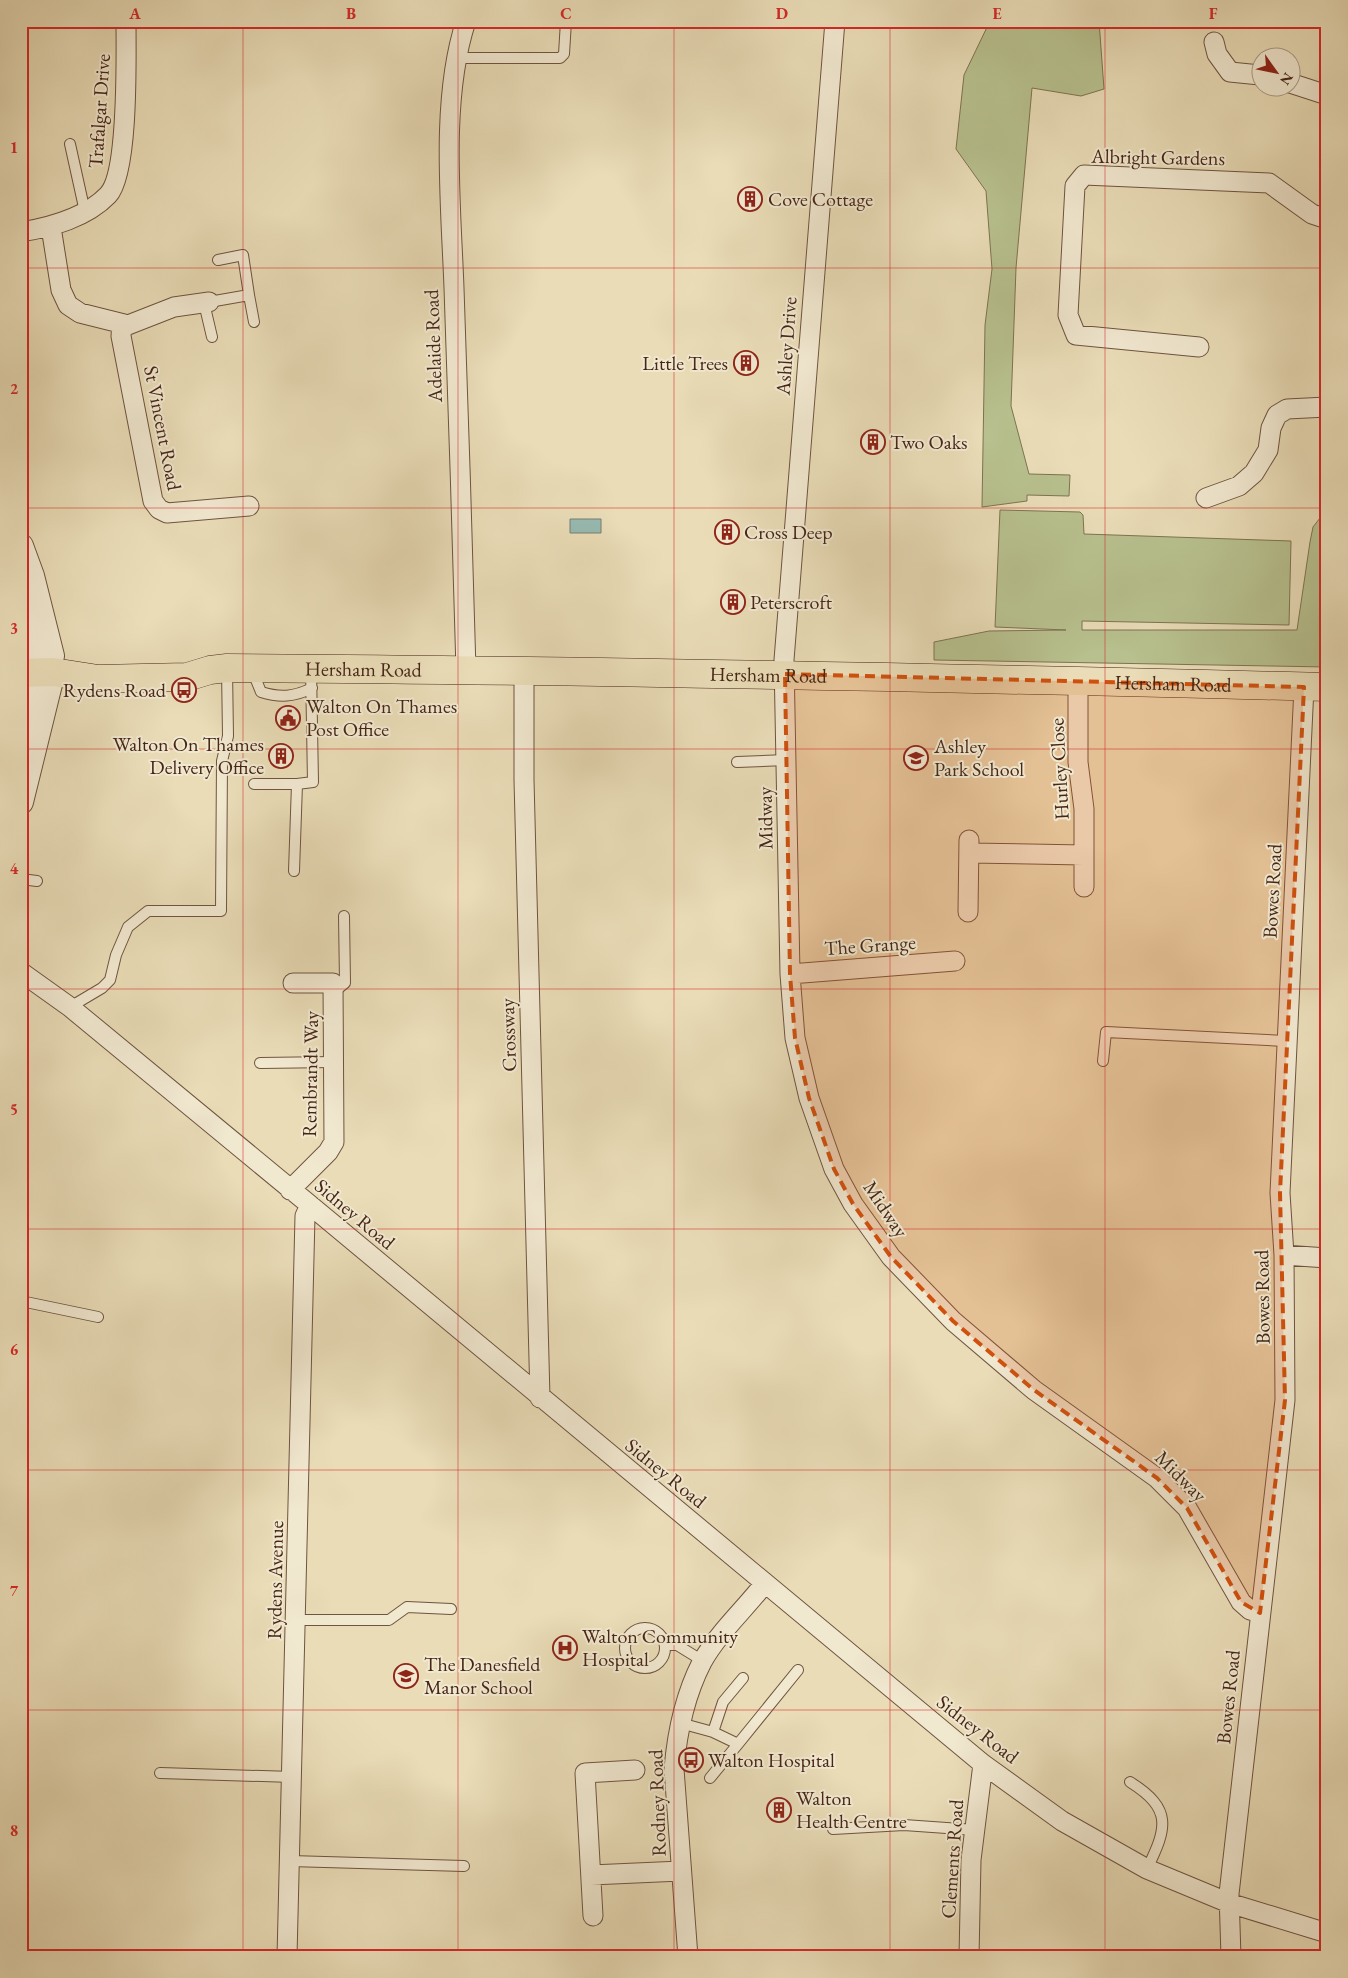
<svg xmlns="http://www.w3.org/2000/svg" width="1348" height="1978" font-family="'EB Garamond',serif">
	<rect width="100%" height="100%" fill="#e9dcb7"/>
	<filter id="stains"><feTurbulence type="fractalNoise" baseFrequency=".004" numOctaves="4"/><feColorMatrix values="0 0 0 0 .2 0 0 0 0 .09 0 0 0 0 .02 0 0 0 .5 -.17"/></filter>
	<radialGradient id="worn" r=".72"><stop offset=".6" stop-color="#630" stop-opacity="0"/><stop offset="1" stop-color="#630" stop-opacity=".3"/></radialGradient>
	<path fill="#b7c08e" stroke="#7e7352" d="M 990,21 L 1099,21 L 1104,89 L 1081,96 L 1032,88 L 1016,268 L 1011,406 L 1029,474 L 1070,475 L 1069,496 L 1027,495 L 1027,501 L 982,507 L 985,325 L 992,269 L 986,191 L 956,149 L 964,75 Z
		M 1327,509 L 1327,667 L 934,660 L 934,642 L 989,631 L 1066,630 L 995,627 L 1000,510 L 1080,512 L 1083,515 L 1084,534 L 1291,541 L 1289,625 L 1082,621 L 1082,630 L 1297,630 L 1310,542 L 1313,527 Z"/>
	<path fill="#97bbb2" stroke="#777f74" d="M 570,519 L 601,519 L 601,533 L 570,533 Z"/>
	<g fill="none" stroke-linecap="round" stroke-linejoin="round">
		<defs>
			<path id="service" d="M 456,58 L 560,58 L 564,54 L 566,21
				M 70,144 L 85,212
				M 249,295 L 254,322
				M 209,302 L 249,295 L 243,255 L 218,260
				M 204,303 L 212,337
				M 252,670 L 261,692 C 280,698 294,697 312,688
				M 737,762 L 786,760
				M 254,784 L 297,784
				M 294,871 L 297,784 L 313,782 L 311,669
				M 21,879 L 37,881
				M 334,992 L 345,983 L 344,916
				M 70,1007 L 102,988 L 110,980 L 116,955 L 128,927 L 148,911 L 221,911 L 222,761 L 228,736 L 227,669
				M 1103,1061 L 1106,1032 L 1286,1041
				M 260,1063 L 334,1062
				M 21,1301 L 98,1317
				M 296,1620 L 389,1620 L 407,1607 L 451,1609
				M625 1648a20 20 0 1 1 40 0a20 20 0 1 1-40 0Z
				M 665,1645 L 677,1645 L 703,1661
				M 680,1723 L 713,1732 L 723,1702 L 743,1678
				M 713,1732 L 738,1744 L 798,1670
				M 160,1773 L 293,1777
				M 710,1778 L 738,1744
				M 1130,1782 C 1173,1809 1167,1828 1147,1869
				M 833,1829 L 904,1825 L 975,1830
				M 290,1861 L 464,1866"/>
			<path id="minor" d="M 835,21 L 784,660 L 790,974 L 795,1038 L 809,1098 L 834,1169 L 853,1204 L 891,1257 L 953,1321 L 1034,1390 L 1157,1478 L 1187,1508 L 1241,1602 L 1250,1610 L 1260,1613
				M 1214,42 L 1217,54 L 1230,72 L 1260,75
				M 1290,83 L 1327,95
				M 51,227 L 61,290 L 68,305 L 80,313 L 128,325 L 174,307 L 209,302
				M 21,232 C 51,227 86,218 108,195 C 129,173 126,55 126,21
				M 122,324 L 121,336 L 153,501 L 159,509 L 167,513 L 249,506
				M 1199,347 L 1076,335 L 1068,315 L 1075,186 L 1084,175 L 1269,183 L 1312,214 L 1327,219
				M 1206,498 L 1239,486 L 1254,473 L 1268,450 L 1271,428 L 1277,415 L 1287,409 L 1327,407
				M 466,670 C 463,543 458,415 454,288 C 451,205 440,100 466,21
				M 524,671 L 524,780 L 540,1398
				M 1078,681 L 1078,762 L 1084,809 L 1084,855
				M 969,853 L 1084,855 L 1084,887
				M 968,912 L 969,840
				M 21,972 L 70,1007 L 310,1205 L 983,1764 L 1062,1821 L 1147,1869 L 1229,1903 L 1327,1933
				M 790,974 L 955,961
				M 290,1190 L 328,1152 L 334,1142 L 333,983 L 293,983
				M 1284,1255 L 1327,1258
				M 591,1875 L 681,1871
				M 593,1916 L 585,1773 L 635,1770
				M 287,1957 L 305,1216 L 310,1205
				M 688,1957 L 674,1769 C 677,1733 685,1695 702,1662 C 718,1633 745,1609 765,1583
				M 969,1957 L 971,1860 L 983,1764
				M 1231,1957 L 1229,1894 L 1285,1400 L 1284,1255 L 1280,1193 L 1304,687"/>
			<path id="tertiary" d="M 21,546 L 32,576 L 52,656
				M 26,611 L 33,656
				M 26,727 L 33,672
				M 21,802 L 53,672"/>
			<g id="primary">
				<path id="s1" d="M 21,673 L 53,672 L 98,679 L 187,677 L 210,670 L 227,668 C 593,670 960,678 1327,687"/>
			</g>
		</defs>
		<use href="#service" stroke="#6f543f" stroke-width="12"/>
		<use href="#minor" stroke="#6f543f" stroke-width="21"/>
		<use href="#tertiary" stroke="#6f543f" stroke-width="26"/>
		<use href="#primary" stroke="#462617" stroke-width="29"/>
		<use href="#service" stroke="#f1e8d0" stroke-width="10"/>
		<use href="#minor" stroke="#f1e8d0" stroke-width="19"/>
		<use href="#tertiary" stroke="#f1e8d0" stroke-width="24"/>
		<use href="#primary" stroke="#e9dcb7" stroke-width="28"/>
	</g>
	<path fill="#d0510e" fill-opacity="0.2" stroke="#d0510e" stroke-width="4" stroke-dasharray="10 6" stroke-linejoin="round" d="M 785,674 L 1304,687 L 1280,1193 L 1285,1400 L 1260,1613 L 1241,1602 L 1187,1508 L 1157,1478 L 1034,1390 L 953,1321 L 891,1257 L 853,1204 L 834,1169 L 809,1098 L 795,1038 L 790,974 Z"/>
	<path fill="none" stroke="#d62828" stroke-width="1" stroke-opacity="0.55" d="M 243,21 L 243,1957M 458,21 L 458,1957M 674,21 L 674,1957M 890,21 L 890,1957M 1105,21 L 1105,1957M 21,268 L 1327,268M 21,508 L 1327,508M 21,749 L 1327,749M 21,989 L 1327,989M 21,1229 L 1327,1229M 21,1470 L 1327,1470M 21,1710 L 1327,1710"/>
	<defs>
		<symbol id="building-ring" viewBox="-11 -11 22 22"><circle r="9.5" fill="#f1e8d0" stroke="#8f2418" stroke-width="1.5"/><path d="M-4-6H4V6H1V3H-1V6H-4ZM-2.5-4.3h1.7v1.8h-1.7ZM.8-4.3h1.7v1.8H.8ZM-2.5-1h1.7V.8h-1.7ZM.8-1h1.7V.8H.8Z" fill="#8f2418"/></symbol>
		<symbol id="bus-ring" viewBox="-11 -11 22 22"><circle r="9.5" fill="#f1e8d0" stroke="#8f2418" stroke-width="1.5"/><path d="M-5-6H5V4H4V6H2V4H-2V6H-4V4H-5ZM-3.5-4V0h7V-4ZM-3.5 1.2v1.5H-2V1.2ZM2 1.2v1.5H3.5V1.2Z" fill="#8f2418"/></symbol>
		<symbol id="civic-ring" viewBox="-11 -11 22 22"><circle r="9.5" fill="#f1e8d0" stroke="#8f2418" stroke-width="1.5"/><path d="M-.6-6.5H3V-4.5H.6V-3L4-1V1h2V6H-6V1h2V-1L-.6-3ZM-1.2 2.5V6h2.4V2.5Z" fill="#8f2418"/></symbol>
		<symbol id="school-ring" viewBox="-11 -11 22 22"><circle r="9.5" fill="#f1e8d0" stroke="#8f2418" stroke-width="1.5"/><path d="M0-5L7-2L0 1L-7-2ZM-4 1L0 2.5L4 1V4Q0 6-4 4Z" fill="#8f2418"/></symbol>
		<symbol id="hospital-ring" viewBox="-11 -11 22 22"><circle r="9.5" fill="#f1e8d0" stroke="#8f2418" stroke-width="1.5"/><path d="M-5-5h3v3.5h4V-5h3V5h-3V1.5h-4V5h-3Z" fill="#8f2418"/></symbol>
	</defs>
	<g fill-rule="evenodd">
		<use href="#building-ring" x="736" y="185" width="28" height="28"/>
		<use href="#building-ring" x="732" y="349" width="28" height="28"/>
		<use href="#building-ring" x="859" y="428" width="28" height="28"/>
		<use href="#building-ring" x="713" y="518" width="28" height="28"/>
		<use href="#building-ring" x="719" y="588" width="28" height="28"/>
		<use href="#bus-ring" x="170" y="676" width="28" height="28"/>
		<use href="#civic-ring" x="274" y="704" width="28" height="28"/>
		<use href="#building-ring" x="267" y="742" width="28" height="28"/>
		<use href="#school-ring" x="902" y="744" width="28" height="28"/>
		<use href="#hospital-ring" x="551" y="1634" width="28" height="28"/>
		<use href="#school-ring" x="392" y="1662" width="28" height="28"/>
		<use href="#bus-ring" x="677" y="1746" width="28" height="28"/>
		<use href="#building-ring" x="765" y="1796" width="28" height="28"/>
	</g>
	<g text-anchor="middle" stroke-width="4" stroke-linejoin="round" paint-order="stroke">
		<g font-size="20" fill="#462617" stroke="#f1e8d0">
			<text transform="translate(99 111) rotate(-86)" y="7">Trafalgar Drive</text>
			<text transform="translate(1158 157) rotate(1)" y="7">Albright Gardens</text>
			<text transform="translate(433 346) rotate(-92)" y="7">Adelaide Road</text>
			<text transform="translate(786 346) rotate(-86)" y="7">Ashley Drive</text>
			<text transform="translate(163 428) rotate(79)" y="7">St Vincent Road</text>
			<text dy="7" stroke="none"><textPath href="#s1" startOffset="344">Hersham Road</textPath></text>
			<text dy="7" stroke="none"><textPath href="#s1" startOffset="749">Hersham Road</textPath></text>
			<text dy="7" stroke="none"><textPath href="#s1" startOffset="1154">Hersham Road</textPath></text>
			<text transform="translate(1059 769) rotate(-93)" y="7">Hurley Close</text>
			<text transform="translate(765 818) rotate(-91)" y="7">Midway</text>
			<text transform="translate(1272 891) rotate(-87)" y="7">Bowes Road</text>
			<text transform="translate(870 945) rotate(-4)" y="7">The Grange</text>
			<text transform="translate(508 1035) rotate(-92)" y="7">Crossway</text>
			<text transform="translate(310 1074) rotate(-89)" y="7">Rembrandt Way</text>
			<text transform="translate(886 1209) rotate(56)" y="7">Midway</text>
			<text transform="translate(355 1214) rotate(40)" y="7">Sidney Road</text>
			<text transform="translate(1262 1297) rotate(-91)" y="7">Bowes Road</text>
			<text transform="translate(666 1473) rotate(39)" y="7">Sidney Road</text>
			<text transform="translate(1181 1476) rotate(45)" y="7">Midway</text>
			<text transform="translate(275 1580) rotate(-89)" y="7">Rydens Avenue</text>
			<text transform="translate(1228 1697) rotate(-84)" y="7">Bowes Road</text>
			<text transform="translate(978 1729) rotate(38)" y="7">Sidney Road</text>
			<text transform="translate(657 1803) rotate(-92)" y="7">Rodney Road</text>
			<text transform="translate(952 1859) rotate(-86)" y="7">Clements Road</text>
		</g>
		<g font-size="20" fill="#462617" stroke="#f1e8d0" text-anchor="start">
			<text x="768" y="206">Cove Cottage</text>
			<text x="728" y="370" text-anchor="end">Little Trees</text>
			<text x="890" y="449">Two Oaks</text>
			<text x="744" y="539">Cross Deep</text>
			<text x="750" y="609">Peterscroft</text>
			<text x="166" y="697" text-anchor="end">Rydens Road</text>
			<text x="306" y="713">Walton On Thames<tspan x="306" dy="23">Post Office</tspan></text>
			<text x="264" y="751" text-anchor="end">Walton On Thames<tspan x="264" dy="23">Delivery Office</tspan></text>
			<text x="934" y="753">Ashley<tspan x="934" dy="23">Park School</tspan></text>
			<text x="582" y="1643">Walton Community<tspan x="582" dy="23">Hospital</tspan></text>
			<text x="424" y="1671">The Danesfield<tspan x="424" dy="23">Manor School</tspan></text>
			<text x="708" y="1767">Walton Hospital</text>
			<text x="796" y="1805">Walton<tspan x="796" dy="23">Health Centre</tspan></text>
		</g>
	</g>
	<rect width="1348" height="1978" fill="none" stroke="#e9dcb7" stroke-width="55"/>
	<g transform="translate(1276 72) rotate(123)"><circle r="24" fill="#f1e8d0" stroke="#ad9a86"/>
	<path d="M0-4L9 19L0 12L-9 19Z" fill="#8f2418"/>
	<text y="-8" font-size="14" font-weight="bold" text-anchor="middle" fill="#462617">N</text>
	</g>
	<rect x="28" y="28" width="1292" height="1922" fill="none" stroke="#d62828" stroke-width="2"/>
	<g font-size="16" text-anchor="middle" font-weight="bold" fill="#d62828">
		<text x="135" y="19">A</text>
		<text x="351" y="19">B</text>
		<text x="566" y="19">C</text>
		<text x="782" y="19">D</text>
		<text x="997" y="19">E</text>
		<text x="1213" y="19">F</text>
		<text x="14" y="153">1</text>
		<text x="14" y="394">2</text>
		<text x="14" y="634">3</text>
		<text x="14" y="874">4</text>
		<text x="14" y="1115">5</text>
		<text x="14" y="1355">6</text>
		<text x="14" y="1596">7</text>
		<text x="14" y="1836">8</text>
	</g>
	<rect width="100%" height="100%" filter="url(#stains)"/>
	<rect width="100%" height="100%" fill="url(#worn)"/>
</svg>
